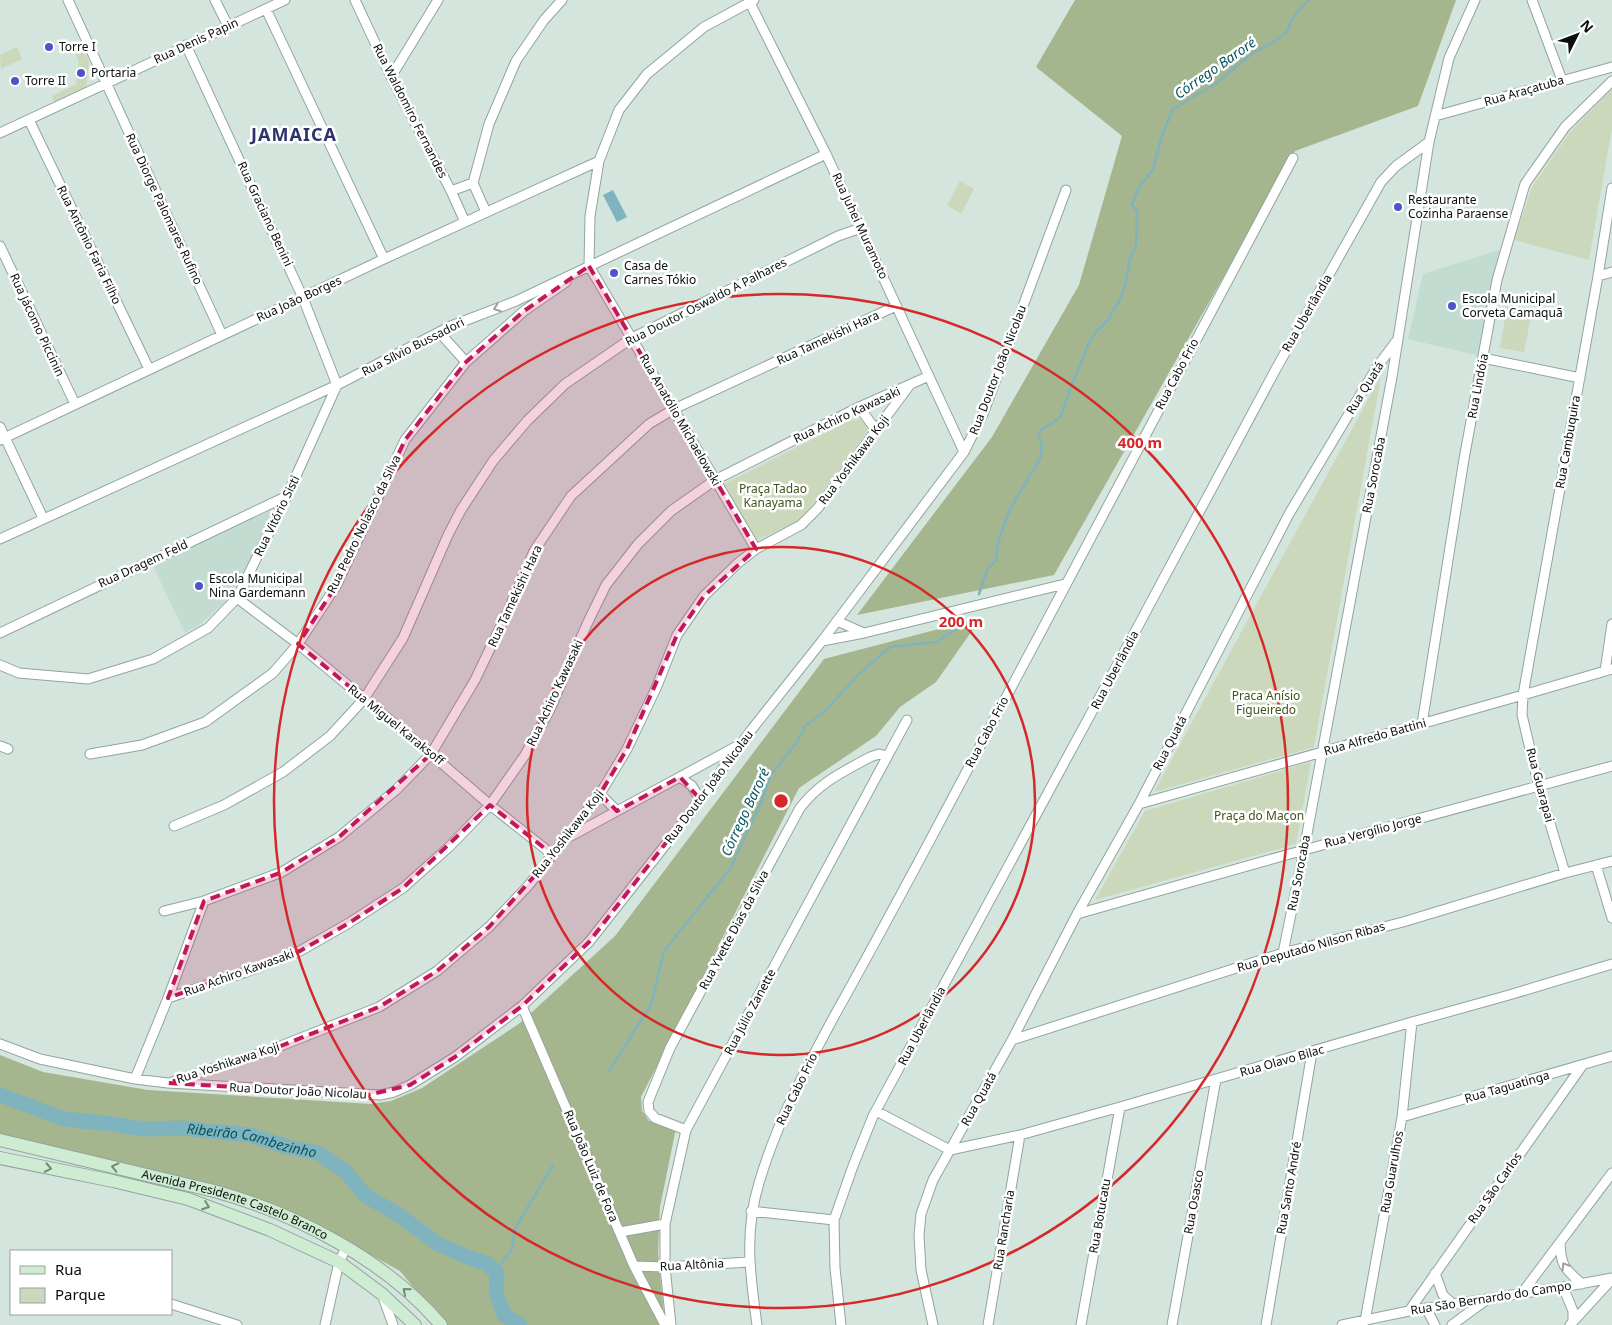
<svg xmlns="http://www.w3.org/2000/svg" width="1612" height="1325" font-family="'Noto Sans',sans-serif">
	<rect width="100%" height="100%" fill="#d3e5dd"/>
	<path fill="#c2dcd1" d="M 1499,250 L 1480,356 L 1408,339 L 1423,274 Z
		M 270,511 L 271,513 L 246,570 L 226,601 L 201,624 L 185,633 L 153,566 Z"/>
	<path fill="#ccd8bb" d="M 17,47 L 22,59 L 1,69 L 0,55 Z
		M 83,49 L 89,61 L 86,88 L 54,103 L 52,96 L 76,84 L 79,62 L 75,52 Z
		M 1612,89 L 1612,128 L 1589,260 L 1514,240 L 1532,187 L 1570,132 Z
		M 960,181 L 974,189 L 961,214 L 947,205 Z
		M 1507,307 L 1532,312 L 1524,352 L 1500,348 Z
		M 1381,376 L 1314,747 L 1154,792 Z
		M 860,419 L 865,424 L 868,430 L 813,505 L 796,522 L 757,540 L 724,484 L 846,422 Z
		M 1311,762 L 1296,844 L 1095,900 L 1145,811 Z"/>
	<path fill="#a5b58e" d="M 1075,0 L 1456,0 L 1418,106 L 1295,151 L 1054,575 L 857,615 L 992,437 L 1079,285 L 1122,136 L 1036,67 Z
		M 981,618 L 936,682 L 900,707 L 876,736 L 799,788 L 641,1097 L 642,1111 L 649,1121 L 676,1128 L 660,1207 L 658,1252 L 665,1325 L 445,1325 L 400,1271 L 328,1231 L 279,1207 L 0,1138 L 0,1055 L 43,1072 L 148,1090 L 371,1104 L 391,1101 L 422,1088 L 520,1023 L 615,936 L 824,659 Z"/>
	<path fill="#7fb3be" d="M 613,190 L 627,217 L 617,222 L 603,195 Z"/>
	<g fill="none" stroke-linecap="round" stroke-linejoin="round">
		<path stroke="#7fb3be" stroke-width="2.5" d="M 979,594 L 987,570 L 996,560 L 998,542 L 1010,509 L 1041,457 L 1042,444 L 1038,437 L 1042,429 L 1054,422 L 1061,416 L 1072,384 L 1089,343 L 1096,332 L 1109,319 L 1113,310 L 1120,300 L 1125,286 L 1130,258 L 1136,246 L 1137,212 L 1132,204 L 1139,187 L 1153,170 L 1161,138 L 1173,109 L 1217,83 L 1250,55 L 1273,42 L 1287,32 L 1290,22 L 1297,12 L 1309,0
			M 609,1071 L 651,1005 L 664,951 L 730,869 L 763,798 L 770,776 L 797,742 L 806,725 L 824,712 L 859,674 L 890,647 L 936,642 L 962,625
			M 494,1270 L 502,1263 L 512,1249 L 515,1229 L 553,1165"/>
		<path stroke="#7fb3be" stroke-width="15" id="s1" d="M 0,1095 L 64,1119 L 111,1124 L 143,1129 L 181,1128 L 250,1135 L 288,1147 L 318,1153 L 345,1171 L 365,1195 L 400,1216 L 438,1244 L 470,1258 L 486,1263 L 497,1273 L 496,1292 L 504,1315 L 520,1325"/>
		<defs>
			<path id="minor" d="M 68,0 L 222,335
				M 215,0 L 228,26
				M 355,0 L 391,77 L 451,191 L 465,222
				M 1532,0 L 1562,80
				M 749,1 L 826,154 L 964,452
				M 266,9 L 384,259
				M 391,77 L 438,0
				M 1435,116 L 1612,67
				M 29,120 L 149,369
				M 0,133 L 285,0
				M 451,191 L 473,183
				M 486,212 L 473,183 L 489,124 L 516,61 L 544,20 L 562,0
				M 0,246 L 75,404
				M 589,266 L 590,216 L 599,161 L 619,110 L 647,74 L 704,27 L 754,0
				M 589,266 L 756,549
				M 1598,276 L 1612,272
				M 439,332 L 466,362
				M 1483,358 L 1580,378
				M 859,407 L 876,430
				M 0,427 L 43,518
				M 0,440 L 384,259 L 599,161
				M 0,539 L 337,385 L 451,326 L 516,301 L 826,154
				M 237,598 L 298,644 L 431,754 L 490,805 L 553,855
				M 837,621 L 864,633
				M 0,633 L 287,496
				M 822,641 L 864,633 L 1065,584
				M 0,665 L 19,673 L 88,679 L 153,659 L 208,628 L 237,598 L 287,496 L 337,385 L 303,298 L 186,45
				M 1605,671 L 1612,624
				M 1422,724 L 1464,459 L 1497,280 L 1525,184 L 1565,127 L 1612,81
				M 0,746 L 8,749
				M 90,754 L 142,745 L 205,722 L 273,673 L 298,644 L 336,586 L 405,440 L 466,362 L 524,311 L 566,282
				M 680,777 L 692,786 L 700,799
				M 600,794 L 617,811
				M 1139,804 L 1523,695 L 1612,669
				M 174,826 L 224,805 L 283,772 L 330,736 L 364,699 L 403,638 L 448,535 L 461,510 L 493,461 L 527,421 L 565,384 L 632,338 L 838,236 L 861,228
				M 571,836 L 737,746
				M 1596,865 L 1612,918
				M 1565,873 L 1539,787 L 1522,715 L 1523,695 L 1598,276 L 1612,188
				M 164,911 L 204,901 L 282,872 L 339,837 L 396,790 L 431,754 L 475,680 L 509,609 L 534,551 L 571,496 L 649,424 L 674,409 L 896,306
				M 1077,914 L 1304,850 L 1612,766
				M 1283,953 L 1304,850 L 1392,377 L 1429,142 L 1449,58 L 1475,0
				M 168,998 L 249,971 L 300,951 L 349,923 L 403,888 L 448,848 L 490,805 L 525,755 L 550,709 L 587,624 L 606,585 L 638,544 L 671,511 L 715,480 L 859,407 L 929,376
				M 522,1006 L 634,1266 L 665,1325
				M 1012,1040 L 1283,953 L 1403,922 L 1565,873 L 1612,861
				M 0,1044 L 40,1059 L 135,1079 L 168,1083 L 380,1095 L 394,1092 L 410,1085 L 455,1057 L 522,1006 L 589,942 L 685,820 L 752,729 L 822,641 L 964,452 L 983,414 L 1066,190
				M 135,1079 L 168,998 L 204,901
				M 172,1082 L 273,1049 L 379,1007 L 437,971 L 489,927 L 528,886 L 600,794 L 627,749 L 657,686 L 677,635 L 704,596 L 738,563 L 756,549 L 801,525 L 818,508 L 909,386
				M 876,1111 L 950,1150
				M 1402,1117 L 1612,1056
				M 686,1130 L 655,1118 L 649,1111 L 648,1102 L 670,1048 L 800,808 C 820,782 843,772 870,757 L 879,754 L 887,756
				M 950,1150 L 1020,1135 L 1120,1107 L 1412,1022 L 1509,995 L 1612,964
				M 751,1211 L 834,1220
				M 620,1232 L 665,1224
				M 1560,1243 C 1561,1266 1564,1268 1582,1284
				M 634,1266 L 665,1267 L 749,1262
				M 1435,1273 L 1443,1295 L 1453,1304
				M 1563,1287 L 1573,1311 L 1573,1321
				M 1522,1293 L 1612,1173
				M 383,1297 L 393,1325
				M 171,1304 L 237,1325
				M 1426,1308 L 1435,1325
				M 1409,1311 L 1582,1066
				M 1365,1321 L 1402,1117 L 1412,1022
				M 325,1325 L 339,1262 L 346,1248
				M 671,1325 L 665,1267 L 665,1224 L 686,1130 L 907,720
				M 757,1325 C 750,1275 744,1232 759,1183 C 777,1121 807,1067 837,1011 C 868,956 898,900 928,844 C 1049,615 1170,386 1293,158
				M 841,1325 L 835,1268 L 834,1220 L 853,1166 L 873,1116 L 1121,658 L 1277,367 L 1381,182 L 1396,166 L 1429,142
				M 933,1325 L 921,1270 L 919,1235 L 921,1214 L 933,1180 L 1012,1040 L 1077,914 L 1139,804 L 1289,514 L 1377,367 L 1398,339
				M 988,1325 L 1020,1135
				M 1081,1325 L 1120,1107
				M 1172,1325 L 1216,1079
				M 1266,1325 L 1312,1052
				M 1342,1325 L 1409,1311 L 1563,1287 L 1612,1278
				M 1452,1325 L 1486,1300
				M 1570,1325 L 1612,1279"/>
			<g id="secondary">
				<path id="s2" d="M 0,1140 L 214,1191 C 295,1213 386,1260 441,1325"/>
				<path d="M 0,1158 L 113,1181 L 188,1199 L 270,1230 L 339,1262 L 382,1294 L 415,1325"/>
			</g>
		</defs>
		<use href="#minor" stroke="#93a49d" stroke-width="11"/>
		<use href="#secondary" stroke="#93a49d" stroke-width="14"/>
		<use href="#minor" stroke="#fff" stroke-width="9"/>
		<use href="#secondary" stroke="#cdecd2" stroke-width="12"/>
	</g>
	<defs><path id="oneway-chevron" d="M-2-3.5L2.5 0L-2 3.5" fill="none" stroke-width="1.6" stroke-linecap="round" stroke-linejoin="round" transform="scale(1.25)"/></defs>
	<g stroke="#9d9f9e">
		<use href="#oneway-chevron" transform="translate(497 308) rotate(159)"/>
		<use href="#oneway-chevron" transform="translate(1565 1266) rotate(-121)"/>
	</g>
	<g stroke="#758979">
		<use href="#oneway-chevron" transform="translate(115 1167) rotate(-167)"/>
		<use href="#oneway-chevron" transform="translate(48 1168) rotate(11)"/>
		<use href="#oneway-chevron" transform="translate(206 1206) rotate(20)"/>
		<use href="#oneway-chevron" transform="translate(406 1291) rotate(-140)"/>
	</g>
	<path fill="#c2185b" fill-opacity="0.2" stroke="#c2185b" stroke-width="4" stroke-dasharray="10 6" stroke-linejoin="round" d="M 589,266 L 756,549 L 704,596 L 677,635 L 627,749 L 600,794 L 617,811 L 680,777 L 700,799 L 589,942 L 522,1006 L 455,1057 L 410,1085 L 368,1095 L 168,1083 L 273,1049 L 379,1007 L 437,971 L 489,927 L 553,855 L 490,805 L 403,888 L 349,923 L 300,951 L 168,998 L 204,901 L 282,872 L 339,837 L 431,754 L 298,644 L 336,586 L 405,440 L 466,362 L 524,311 Z"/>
	<g fill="none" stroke="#d62828" stroke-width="2.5">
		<circle cx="781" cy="801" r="254"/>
		<circle cx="781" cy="801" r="507"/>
	</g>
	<g fill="#4f52c9" stroke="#fff" stroke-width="2">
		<circle cx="49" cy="47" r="5"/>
		<circle cx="81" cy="73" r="5"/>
		<circle cx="15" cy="81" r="5"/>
		<circle cx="1398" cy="207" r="5"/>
		<circle cx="614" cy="273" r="5"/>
		<circle cx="1452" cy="306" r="5"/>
		<circle cx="199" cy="586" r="5"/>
	</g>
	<g text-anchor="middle" stroke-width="5" stroke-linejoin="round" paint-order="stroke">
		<g font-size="12" fill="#090f0d" stroke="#fff">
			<text transform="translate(196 41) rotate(-25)" y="4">Rua Denis Papin</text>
			<text transform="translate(1524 91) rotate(-16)" y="4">Rua Araçatuba</text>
			<text transform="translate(410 111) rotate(63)" y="4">Rua Waldomiro Fernandes</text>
			<text transform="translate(164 209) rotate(65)" y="4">Rua Diorge Palomares Rufino</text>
			<text transform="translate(265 214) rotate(65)" y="4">Rua Graciano Benini</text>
			<text transform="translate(860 226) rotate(65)" y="4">Rua Juhei Muramoto</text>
			<text transform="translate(89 245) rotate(64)" y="4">Rua Antônio Faria Filho</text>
			<text transform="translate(299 299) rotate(-25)" y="4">Rua João Borges</text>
			<text transform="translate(706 302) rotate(-27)" y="4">Rua Doutor Oswaldo A Palhares</text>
			<text transform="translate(1307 313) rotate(-60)" y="4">Rua Uberlândia</text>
			<text transform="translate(37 325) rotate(65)" y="4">Rua Jácomo Piccinin</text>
			<text transform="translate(828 338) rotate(-25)" y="4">Rua Tamekishi Hara</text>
			<text transform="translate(413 347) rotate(-27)" y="4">Rua Sílvio Bussadori</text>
			<text transform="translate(998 370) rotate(-69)" y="4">Rua Doutor João Nicolau</text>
			<text transform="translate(1177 374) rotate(-62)" y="4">Rua Cabo Frio</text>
			<text transform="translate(1478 386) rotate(-79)" y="4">Rua Lindóia</text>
			<text transform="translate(1365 388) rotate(-58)" y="4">Rua Quatá</text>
			<text transform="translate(847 415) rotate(-25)" y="4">Rua Achiro Kawasaki</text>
			<text transform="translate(680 420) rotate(60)" y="4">Rua Anatólio Michaelowski</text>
			<text transform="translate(1568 442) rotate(-80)" y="4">Rua Cambuquira</text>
			<text transform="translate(854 460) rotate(-53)" y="4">Rua Yoshikawa Koji</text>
			<text transform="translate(1374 475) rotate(-79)" y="4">Rua Sorocaba</text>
			<text transform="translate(277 516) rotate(-64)" y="4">Rua Vitório Sisti</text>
			<text transform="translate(364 524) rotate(-64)" y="4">Rua Pedro Nolasco da Silva</text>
			<text transform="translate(143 564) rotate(-25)" y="4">Rua Dragem Feld</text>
			<text transform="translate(515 596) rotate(-65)" y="4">Rua Tamekishi Hara</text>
			<text transform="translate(1115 670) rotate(-62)" y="4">Rua Uberlândia</text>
			<text transform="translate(555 693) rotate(-65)" y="4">Rua Achiro Kawasaki</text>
			<text transform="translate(396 725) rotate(39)" y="4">Rua Miguel Karaksoff</text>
			<text transform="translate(987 732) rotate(-62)" y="4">Rua Cabo Frio</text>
			<text transform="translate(1375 737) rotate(-16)" y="4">Rua Alfredo Battini</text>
			<text transform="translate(1170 743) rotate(-63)" y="4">Rua Quatá</text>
			<text transform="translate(1540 785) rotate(75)" y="4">Rua Guarapai</text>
			<text transform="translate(709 787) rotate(-53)" y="4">Rua Doutor João Nicolau</text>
			<text transform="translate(1373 831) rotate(-15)" y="4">Rua Vergílio Jorge</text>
			<text transform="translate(568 834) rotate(-52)" y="4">Rua Yoshikawa Koji</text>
			<text transform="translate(1299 873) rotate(-79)" y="4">Rua Sorocaba</text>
			<text transform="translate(734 930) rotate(-62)" y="4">Rua Yvette Dias da Silva</text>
			<text transform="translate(1311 947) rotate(-16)" y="4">Rua Deputado Nilson Ribas</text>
			<text transform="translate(239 973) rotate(-20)" y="4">Rua Achiro Kawasaki</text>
			<text transform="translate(750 1012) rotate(-62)" y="4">Rua Júlio Zanette</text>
			<text transform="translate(922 1026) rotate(-62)" y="4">Rua Uberlândia</text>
			<text transform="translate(1282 1061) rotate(-16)" y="4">Rua Olavo Bilac</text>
			<text transform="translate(228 1063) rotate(-18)" y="4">Rua Yoshikawa Koji</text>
			<text transform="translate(1507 1087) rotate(-16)" y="4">Rua Taguatinga</text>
			<text transform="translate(797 1089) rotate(-64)" y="4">Rua Cabo Frio</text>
			<text transform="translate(298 1091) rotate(3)" y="4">Rua Doutor João Nicolau</text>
			<text transform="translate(979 1099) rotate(-61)" y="4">Rua Quatá</text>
			<text transform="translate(591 1166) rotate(67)" y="4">Rua João Luiz de Fora</text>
			<text transform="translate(1392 1172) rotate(-80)" y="4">Rua Guarulhos</text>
			<text transform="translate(1289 1188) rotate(-80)" y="4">Rua Santo André</text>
			<text transform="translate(1495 1188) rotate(-55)" y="4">Rua São Carlos</text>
			<text transform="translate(1194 1202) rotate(-80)" y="4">Rua Osasco</text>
			<text dy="4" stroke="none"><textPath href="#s2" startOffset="244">Avenida Presidente Castelo Branco</textPath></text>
			<text transform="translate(1100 1216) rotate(-80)" y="4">Rua Botucatu</text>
			<text transform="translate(1004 1230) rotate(-81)" y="4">Rua Rancharia</text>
			<text transform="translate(692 1265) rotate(-3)" y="4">Rua Altônia</text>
			<text transform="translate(1491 1298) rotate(-9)" y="4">Rua São Bernardo do Campo</text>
		</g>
		<g font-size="12" fill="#090f0d" stroke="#fff" text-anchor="start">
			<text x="59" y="51">Torre I</text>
			<text x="91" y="77">Portaria</text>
			<text x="25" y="85">Torre II</text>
			<text x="1408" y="204">Restaurante<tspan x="1408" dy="14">Cozinha Paraense</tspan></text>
			<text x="624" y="270">Casa de<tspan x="624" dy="14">Carnes Tókio</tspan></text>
			<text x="1462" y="303">Escola Municipal<tspan x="1462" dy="14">Corveta Camaquã</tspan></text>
			<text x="209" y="583">Escola Municipal<tspan x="209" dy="14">Nina Gardemann</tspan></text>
		</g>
		<g font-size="12" fill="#41541a" stroke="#fff">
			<text x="773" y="493">Praça Tadao<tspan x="773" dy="14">Kanayama</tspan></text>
			<text x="1266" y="700">Praca Anísio<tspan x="1266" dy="14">Figueiredo</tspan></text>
			<text x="1259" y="820">Praça do Maçon</text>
		</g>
		<g font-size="14" font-style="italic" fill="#075460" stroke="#fff">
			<text transform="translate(1215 68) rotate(-35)" y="5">Córrego Baroré</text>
			<text transform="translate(745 812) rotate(-65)" y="5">Córrego Baroré</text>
			<text dy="5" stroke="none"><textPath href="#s1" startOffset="258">Ribeirão Cambezinho</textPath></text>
		</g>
		<g font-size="18" font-weight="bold" letter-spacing="1" fill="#2e326d" stroke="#fff">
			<text x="294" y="141">JAMAICA</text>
		</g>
	</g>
	<circle cx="781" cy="801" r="8" fill="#d62828" stroke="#fff" stroke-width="2.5"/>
	<g font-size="15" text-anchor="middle" font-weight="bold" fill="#d62828" stroke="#fff" stroke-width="5" stroke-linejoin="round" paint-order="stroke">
		<text x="1140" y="448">400 m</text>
		<text x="961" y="627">200 m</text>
	</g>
	<rect x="10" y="1250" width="162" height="65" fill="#ffffff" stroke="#9d9f9e"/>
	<rect x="20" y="1266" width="25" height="8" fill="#cdecd2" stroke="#9d9f9e"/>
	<text x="55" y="1275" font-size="15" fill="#090f0d">Rua</text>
	<rect x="20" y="1288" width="25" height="15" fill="#ccd8bb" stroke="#9d9f9e"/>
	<text x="55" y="1300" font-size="15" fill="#090f0d">Parque</text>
	<g transform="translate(1577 35) rotate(48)" stroke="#ffffff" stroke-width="4" paint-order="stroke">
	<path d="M0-4L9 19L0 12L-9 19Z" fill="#090f0d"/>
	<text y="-8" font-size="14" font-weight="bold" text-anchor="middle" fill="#090f0d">N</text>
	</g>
</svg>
